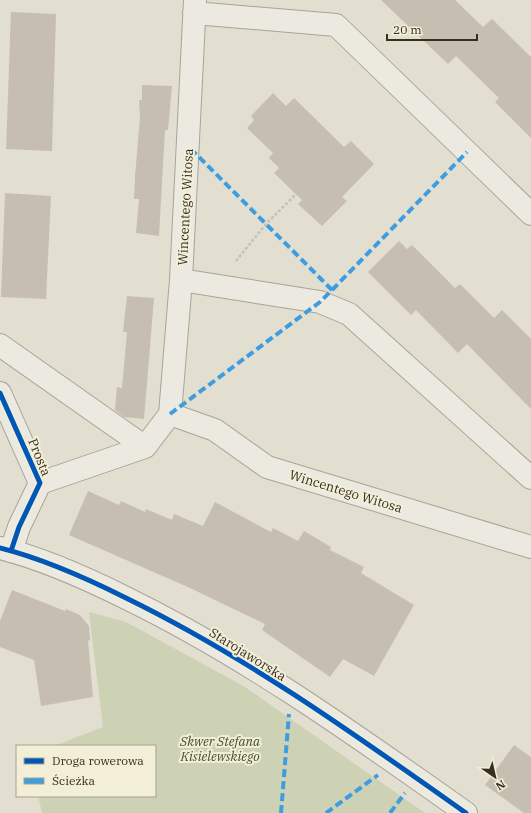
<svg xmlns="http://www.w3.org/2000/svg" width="531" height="813" font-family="'IBM Plex Serif',serif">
	<rect width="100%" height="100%" fill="#e2dfd0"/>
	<path fill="#ced2b4" d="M 89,612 L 126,622 L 245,687 L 425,813 L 42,813 L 38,796 L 155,796 L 155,746 L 54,746 L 103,727 Z"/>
	<path fill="#c6bfb1" d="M 381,0 L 455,0 L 483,27 L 492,19 L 531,57 L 531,138 L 495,102 L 499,98 L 456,56 L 448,64 Z
		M 11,12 L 56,14 L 52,151 L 6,149 Z
		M 142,85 L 172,86 L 168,130 L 165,130 L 159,236 L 136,233 L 139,199 L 134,199 L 135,176 L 140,118 L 139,100 L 142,100 Z
		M 273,93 L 286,106 L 294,98 L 344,147 L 351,141 L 374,164 L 342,197 L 347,201 L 322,226 L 298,204 L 302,200 L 274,173 L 279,168 L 269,158 L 273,153 L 247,128 L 254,120 L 251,116 Z
		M 5,193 L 51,196 L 46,299 L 1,297 Z
		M 399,241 L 407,249 L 412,245 L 455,288 L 460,284 L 494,318 L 502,310 L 531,339 L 531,409 L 467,344 L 458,353 L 416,310 L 411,315 L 368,272 Z
		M 127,296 L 154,298 L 144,419 L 124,417 L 115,410 L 117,387 L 122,388 L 127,332 L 123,332 Z
		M 88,491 L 119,505 L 121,501 L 145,512 L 146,509 L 172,520 L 174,514 L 203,526 L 215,502 L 271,532 L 273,528 L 298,541 L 304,531 L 331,547 L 330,550 L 364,567 L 361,573 L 414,605 L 374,676 L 343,659 L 330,677 L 262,630 L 265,624 L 190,588 L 69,535 Z
		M 12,590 L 65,611 L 66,609 L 80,615 L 89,626 L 90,640 L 88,641 L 93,697 L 41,706 L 34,660 L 0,647 L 0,621 Z
		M 514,745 L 531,757 L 531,813 L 524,813 L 485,785 Z"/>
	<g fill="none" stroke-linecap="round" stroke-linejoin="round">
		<defs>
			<path id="minor" d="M 194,13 L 336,25 L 531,214
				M 181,280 L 320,302 L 349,314 L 531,478
				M 0,345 L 145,447
				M 0,393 L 40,483 L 19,527 L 11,551
				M 170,414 L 215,430 L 267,467 L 531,547
				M 40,483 L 145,447 L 170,414 L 181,280 L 195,0
				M 0,548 C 44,559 86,578 126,598 C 247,657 357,736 466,813"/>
		</defs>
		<use href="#minor" stroke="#a8a498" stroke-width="24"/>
		<path stroke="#c4c1b7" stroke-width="2.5" stroke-dasharray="3 2" stroke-linecap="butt" d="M 236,261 L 266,224 L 296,194"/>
		<use href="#minor" stroke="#ebe9e0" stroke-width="22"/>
		<path stroke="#3e9de0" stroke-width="4" stroke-dasharray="8 4" stroke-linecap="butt" d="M 332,290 L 467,152
			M 170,414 L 320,302 L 332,290 L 188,146
			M 281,813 L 289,714
			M 326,813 L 378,775
			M 390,813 L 405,793"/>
		<defs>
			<path id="cycleway" d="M 0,393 L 40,483 L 19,527 L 11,551
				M 0,548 C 44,559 86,578 126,598 C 247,657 357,736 466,813"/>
		</defs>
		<use href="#cycleway" stroke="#f2eed7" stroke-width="8"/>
		<use href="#cycleway" stroke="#0057b8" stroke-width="5"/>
	</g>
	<g text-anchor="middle" stroke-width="4" stroke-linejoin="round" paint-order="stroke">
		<g font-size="13" fill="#362e21" stroke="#f2eed7">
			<text transform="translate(185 207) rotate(-87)" y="5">Wincentego Witosa</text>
			<text transform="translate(40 457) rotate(68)" y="5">Prosta</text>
			<text transform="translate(346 491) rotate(17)" y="5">Wincentego Witosa</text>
			<text transform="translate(248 654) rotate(32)" y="5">Starojaworska</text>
		</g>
		<g font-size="13" font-style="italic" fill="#425129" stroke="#f2eed7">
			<text x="220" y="746">Skwer Stefana<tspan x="220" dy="15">Kisielewskiego</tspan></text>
		</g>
	</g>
	<rect x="16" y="745" width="140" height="52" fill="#f2eed7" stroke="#a7a18e"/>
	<rect x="24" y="758" width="20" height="6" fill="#0057b8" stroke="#a7a18e"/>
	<text x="52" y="765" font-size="12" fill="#362e21">Droga rowerowa</text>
	<rect x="24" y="778" width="20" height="6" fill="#3e9de0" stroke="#a7a18e"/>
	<text x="52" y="785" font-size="12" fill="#362e21">Ścieżka</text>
	<g transform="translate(495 777) rotate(146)" stroke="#f2eed7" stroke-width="3" paint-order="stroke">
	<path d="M0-3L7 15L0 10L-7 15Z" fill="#362e21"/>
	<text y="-6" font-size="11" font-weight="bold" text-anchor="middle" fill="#362e21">N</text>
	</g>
	<path d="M387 34v6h90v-6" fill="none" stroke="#362e21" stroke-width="2"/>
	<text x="393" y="34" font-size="12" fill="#362e21" stroke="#f2eed7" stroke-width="3" paint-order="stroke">20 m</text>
</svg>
